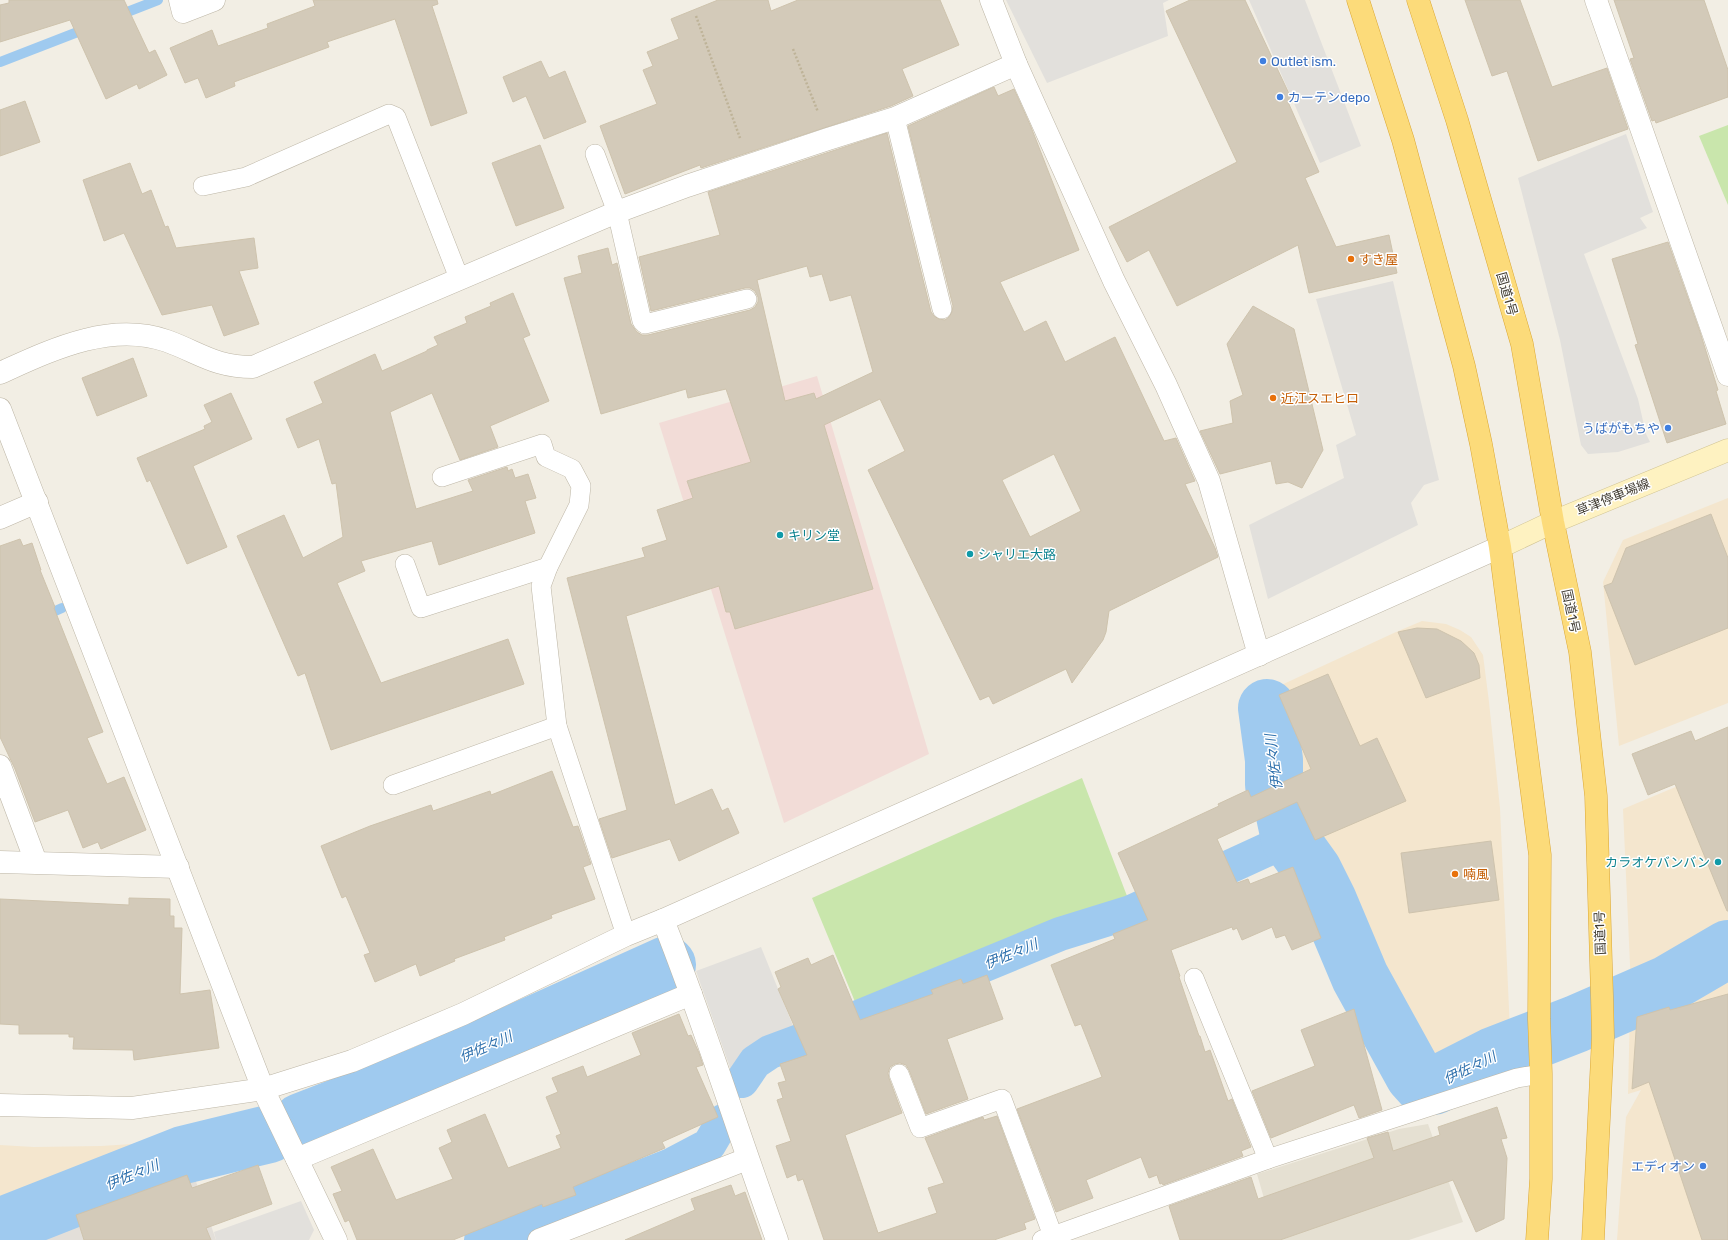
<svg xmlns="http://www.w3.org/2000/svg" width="1728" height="1240" font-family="Rubik,'Noto Sans JP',sans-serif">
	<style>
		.residential { fill: #e5e0d2 }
		.commercial { fill: #f4e6ce }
		.industrial { fill: #e3dfd9 }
		.medical { fill: #f2dcd7 }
		.green { fill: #c9e6ac }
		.parking { fill: #e2e0dc }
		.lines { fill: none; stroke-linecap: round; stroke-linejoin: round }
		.stream { stroke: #9fcaef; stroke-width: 10 }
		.canal { stroke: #9fcaef; stroke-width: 34 }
		.river { stroke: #9fcaef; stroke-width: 58 }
		.building { fill: #d3cab9; stroke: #cec3ad; fill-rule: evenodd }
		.service-casing { stroke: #bdb6a6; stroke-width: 20 }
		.minor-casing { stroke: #bdb6a6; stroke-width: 23 }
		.tertiary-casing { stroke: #bdb6a6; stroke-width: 23 }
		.secondary-casing { stroke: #d1c494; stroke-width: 23 }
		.trunk-casing { stroke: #dba734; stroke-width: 23 }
		.path { stroke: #beb398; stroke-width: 2.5; stroke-dasharray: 2 2; stroke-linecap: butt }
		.service { stroke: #fff; stroke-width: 19 }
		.minor { stroke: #fff; stroke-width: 22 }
		.tertiary { stroke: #fff; stroke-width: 22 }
		.secondary { stroke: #fef2c1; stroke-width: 22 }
		.trunk { stroke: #fcdb7a; stroke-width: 22 }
		.shop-dot { fill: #3f7fe0; stroke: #fff; stroke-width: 1.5 }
		.food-dot { fill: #e8710a; stroke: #fff; stroke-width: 1.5 }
		.culture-dot { fill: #0f9aa8; stroke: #fff; stroke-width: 1.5 }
		.labels { text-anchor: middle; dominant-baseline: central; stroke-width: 3; stroke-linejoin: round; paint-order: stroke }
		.shop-label { font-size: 13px; fill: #366cbe; stroke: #fff; text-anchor: start }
		.food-label { font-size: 13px; fill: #c56008; stroke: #fff; text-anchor: start }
		.street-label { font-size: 13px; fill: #433e34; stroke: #fff }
		.culture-label { font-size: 13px; fill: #0d838f; stroke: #fff; text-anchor: start }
		.water-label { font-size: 14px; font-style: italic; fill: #2f71ad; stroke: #fff }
	</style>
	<rect width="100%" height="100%" fill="#f2eee4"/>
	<polygon class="residential" points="1428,1124 1463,1222 1409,1240 1276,1240 1257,1174 1399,1129"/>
	<g class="commercial">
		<polygon points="1728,498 1728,703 1619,746 1603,582 1623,540"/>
		<polygon points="1422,621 1446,624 1460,630 1471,637 1483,655 1489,702 1500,808 1510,1031 1487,1039 1484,1044 1425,1074 1371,981 1357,949 1339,890 1308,839 1289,794 1286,779 1281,705 1266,692 1396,632"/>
		<polygon points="1728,765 1728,933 1660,975 1631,987 1623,809"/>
		<polygon points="1728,960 1728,1240 1617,1240 1626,1117 1641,1090 1628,1094 1630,1010 1672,994"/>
		<polygon points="148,1143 150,1152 0,1212 0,1145 34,1147 101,1146"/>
	</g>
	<polygon class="industrial" points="190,1164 216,1240 5,1240 70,1213"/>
	<polygon class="medical" points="817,376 929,754 784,823 659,423"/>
	<g class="green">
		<polygon points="1728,125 1728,205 1699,136"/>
		<polygon points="1082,778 1127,896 1125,909 1067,926 1014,946 866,1008 858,1009 812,898"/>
	</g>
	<g class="parking">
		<polygon points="1006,0 1169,0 1163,3 1168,36 1047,83"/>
		<polygon points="1249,0 1305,0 1361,146 1320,163"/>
		<polygon points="1626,134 1653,212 1640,218 1647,228 1584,254 1638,399 1646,434 1650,442 1618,452 1588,454 1581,445 1560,340 1518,178"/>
		<polygon points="1393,281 1439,480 1424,485 1411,503 1418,525 1268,599 1249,525 1344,478 1336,445 1356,435 1316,299"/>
		<polygon points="761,947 798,1038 764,1051 752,1061 744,1070 741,1078 734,1079 696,971"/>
		<polygon points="301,1201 314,1230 309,1240 216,1240 214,1232"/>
	</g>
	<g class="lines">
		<g class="stream">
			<polyline points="117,16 158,0"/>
			<polyline points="0,62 88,28"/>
			<polyline points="44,616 62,608"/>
		</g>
		<g class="canal">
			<polyline points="742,1081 755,1062 770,1052 805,1039 1060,934 1131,912 1290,839"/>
			<polyline points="481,1240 671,1165 709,1145 723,1121"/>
		</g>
		<g class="river">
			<polyline points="1267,708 1274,760 1274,785 1284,811 1290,839 1313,871 1328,901 1360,977 1414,1075 1423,1085 1434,1086 1493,1056 1576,1024 1668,984 1728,949"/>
			<polyline points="301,1122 425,1074 667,965"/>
			<polyline points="0,1227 183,1155 269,1134"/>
		</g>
	</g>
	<g class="building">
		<polygon points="9,0 124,0 149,53 155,50 167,75 139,89 137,84 106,99 70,20 0,42 0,5 9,3"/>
		<polygon points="313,0 437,0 438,4 432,6 467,113 431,126 395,19 327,42 329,47 234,82 235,86 206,98 198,78 185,83 170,48 212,30 218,46 268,28 267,24 315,6"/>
		<polygon points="718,0 768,0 771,11 798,0 940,0 959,45 902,69 913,96 891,106 701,168 700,165 625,194 600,126 657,104 643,70 653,66 647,52 679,39 671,19"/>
		<polygon points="1190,0 1245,0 1292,100 1288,102 1319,172 1305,178 1336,247 1389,235 1397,273 1309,293 1298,245 1177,306 1149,250 1127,262 1109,227 1237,162 1166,11"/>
		<polygon points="1465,0 1520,0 1552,87 1607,68 1628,129 1538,161 1507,71 1492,76"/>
		<polygon points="1614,0 1704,0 1728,70 1728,97 1656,123 1655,120 1652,121 1630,59 1634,58"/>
		<polygon points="541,61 549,78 565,71 586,122 544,139 526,96 513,102 503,77"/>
		<path d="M994 87 998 96 1014 89 1031 127 1079 250 1000 282 1024 332 1046 321 1065 362 1115 337 1164 441 1176 438 1195 481 1185 484 1215 548 1218 557 1109 611 1106 632 1103 640 1072 683 1066 669 993 704 989 696 980 700 868 470 905 451 880 399 824 425 873 589 735 629 730 612H726L719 586 626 616 675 805 712 789 722 811 728 808 739 833 679 861 670 839 612 858 599 819 627 810 567 578 645 557 642 548 667 540 657 510 693 498 687 481 751 462 726 389 688 398 686 389 601 414 564 278 582 273 578 256 608 248 612 265 617 263 631 324 637 332 642 335H648L750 310 755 307 758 302V297L755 291 750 288H745L651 311 639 257 720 235 708 192 887 133 931 312 934 316 939 319 945 320 949 317 952 312 953 306 908 126ZM807 266 810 277 822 274 830 301 851 295 873 372 816 399 814 393 785 401 757 280ZM1054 454 1081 511 1030 537 1002 480Z"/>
		<polygon points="25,101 40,142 0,156 0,110"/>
		<polygon points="540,145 564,208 516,226 492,163"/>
		<polygon points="130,163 142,194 151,190 165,227 168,226 176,248 254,238 258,268 239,271 259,324 224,336 212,305 162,315 124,233 104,241 83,180"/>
		<polygon points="1668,242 1700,332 1718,390 1716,391 1726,424 1667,443 1635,345 1638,344 1612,259"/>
		<polygon points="513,293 530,335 523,338 549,401 490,426 498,447 460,460 432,393 390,412 416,509 473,491 468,480 507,467 508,471 512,469 515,478 528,474 536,498 525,501 535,533 439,565 432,541 361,561 365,571 337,583 381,683 508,639 524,684 331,750 305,673 298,676 237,536 284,515 303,558 343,537 336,483 332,484 319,439 298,448 286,419 323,403 314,382 375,354 382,371 427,351 427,350 438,345 434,337 467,323 465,317 491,306 490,303"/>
		<polygon points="1253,306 1294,329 1323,450 1302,488 1288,482 1276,484 1271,461 1220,474 1200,431 1233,423 1230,401 1243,395 1227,344"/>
		<polygon points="133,358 147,396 97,416 82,378"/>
		<polygon points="231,393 252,439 193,466 227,547 187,564 150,480 147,482 137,458 205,429 204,426 212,422 204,405"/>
		<polygon points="1711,514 1728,558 1728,628 1635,665 1604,586 1612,583 1626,548"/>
		<polygon points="20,539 23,546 32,543 41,570 40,570 55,607 54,608 103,732 87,738 107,784 124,777 146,830 101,849 98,842 83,848 68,810 35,822 15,769 0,737 0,546"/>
		<polygon points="1417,628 1437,629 1461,641 1474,653 1479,665 1480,678 1426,698 1398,632"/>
		<polygon points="1328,674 1360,746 1377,738 1406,801 1315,840 1297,802 1217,839 1237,883 1248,879 1250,884 1293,867 1321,938 1292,950 1285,935 1276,938 1272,927 1242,940 1237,928 1233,930 1232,927 1171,950 1180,976 1179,977 1199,1036 1200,1036 1205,1052 1210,1050 1228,1101 1232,1099 1251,1147 1241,1151 1243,1156 1163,1185 1162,1183 1160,1184 1157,1175 1149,1178 1141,1157 1086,1180 1093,1198 1056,1212 1017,1109 1102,1077 1081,1024 1075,1026 1051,965 1115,939 1113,934 1148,920 1118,853 1219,806 1218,804 1248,790 1251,797 1311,769 1279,695"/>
		<polygon points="1728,727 1728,911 1727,911 1675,784 1648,795 1632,754 1691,731 1695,741"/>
		<polygon points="552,771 573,827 578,826 591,864 583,867 595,899 551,915 552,918 504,937 505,940 454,959 455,961 420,976 416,964 375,982 364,955 370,953 346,896 342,898 321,846 370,826 431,805 433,811 490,791 491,795"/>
		<polygon points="1491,841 1499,900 1409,913 1401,853"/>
		<polygon points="129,898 170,899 170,916 174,916 174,928 182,928 180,994 210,990 219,1048 134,1060 133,1050 73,1049 74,1037 69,1037 69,1034 19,1034 19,1025 0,1024 0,899 129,905"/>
		<polygon points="833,955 860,1020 933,994 931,990 961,979 963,984 987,975 1003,1019 947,1039 968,1099 926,1114 909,1070 906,1065 900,1063 895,1064 890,1067 888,1073 889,1078 902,1113 845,1135 878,1233 937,1213 928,1188 944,1183 925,1138 983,1117 984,1120 997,1116 1035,1219 1024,1223 1026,1229 994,1240 824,1240 803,1179 798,1181 796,1174 787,1178 776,1146 791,1141 777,1100 783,1098 778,1083 786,1081 780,1064 807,1055 778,989 781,987 775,972 808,958 811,965"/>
		<polygon points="1728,994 1728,1240 1702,1240 1649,1082 1632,1089 1637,1017 1669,1007 1670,1010"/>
		<polygon points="1354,1009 1382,1110 1359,1118 1354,1105 1271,1138 1252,1091 1315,1066 1301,1030"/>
		<polygon points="679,1014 688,1036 691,1035 699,1053 703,1065 696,1067 718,1117 662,1142 665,1148 573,1187 576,1195 543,1207 542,1204 453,1240 357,1240 349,1220 345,1222 333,1194 342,1191 331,1167 373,1149 396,1200 453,1179 439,1148 452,1142 447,1130 485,1114 508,1168 561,1148 556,1136 561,1134 546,1097 558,1092 552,1078 583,1066 587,1077 641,1055 632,1033"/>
		<polygon points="1497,1107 1507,1138 1501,1139 1507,1158 1504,1219 1476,1232 1453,1180 1280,1240 1180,1240 1169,1206 1251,1177 1258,1199 1374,1158 1367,1138 1388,1132 1393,1151 1440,1135 1438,1127"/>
		<polygon points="258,1165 272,1204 206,1228 211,1240 84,1240 76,1215 187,1175 192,1188"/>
		<polygon points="731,1185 735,1196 745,1192 762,1240 625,1240 695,1210 691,1199"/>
	</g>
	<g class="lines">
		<defs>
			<g id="service">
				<polyline points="895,118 942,309"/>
				<polyline points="595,154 617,212 642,321 645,324 747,299"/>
				<polyline points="203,186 246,177 389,114 396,117 459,278"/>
				<polyline points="442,477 542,444 546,457 572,469 581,486 579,505 548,567 541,586 557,726 626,935"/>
				<polyline points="405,564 421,608 548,567"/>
				<polyline points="393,785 557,726"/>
				<polyline points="1194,978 1268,1159"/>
				<polyline points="899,1074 920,1128 1002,1099 1053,1236"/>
				<polyline points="1042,1240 1268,1159 1517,1078 1541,1074"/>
			</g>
			<g id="minor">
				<polyline points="180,0 183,12 214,0"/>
				<polyline points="991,0 1016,64 1114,281 1166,385 1209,481 1259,655"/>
				<polyline points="1596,0 1728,375"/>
				<path d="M0 373C51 350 110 321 167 341 200 353 215 367 253 367L617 212 687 186 828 139 895 118 1016 64"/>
				<polyline points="0,409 263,1089 336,1240"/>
				<polyline points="0,518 37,502"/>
				<polyline points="0,766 36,862"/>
				<polyline points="0,862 178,867"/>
				<path d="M663 920C705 1025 738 1134 777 1240"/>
				<polyline points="297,1159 691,994"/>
				<polyline points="539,1240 747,1159"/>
			</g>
			<polyline id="tertiary" points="0,1105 132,1108 263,1089 352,1061 463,1014 626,935 663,920 1500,547"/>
			<polyline id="secondary" points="1500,547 1553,522 1728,450"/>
			<g id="trunk">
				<polyline points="1358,0 1403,140 1464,366 1481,444 1500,547 1540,855 1539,1019 1541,1074 1541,1179 1537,1240"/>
				<polyline points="1418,0 1457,120 1522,344 1553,522 1580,652 1596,796 1602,996 1603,1037 1593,1240"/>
			</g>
		</defs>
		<use href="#service" class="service-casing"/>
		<use href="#minor" class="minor-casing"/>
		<use href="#tertiary" class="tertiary-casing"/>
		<use href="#secondary" class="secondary-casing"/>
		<use href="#trunk" class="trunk-casing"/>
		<g class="path">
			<polyline points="696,16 740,138"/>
			<polyline points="793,49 818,112"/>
		</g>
		<use href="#service" class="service"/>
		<use href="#minor" class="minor"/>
		<use href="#tertiary" class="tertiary"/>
		<use href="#secondary" class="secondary"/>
		<use href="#trunk" class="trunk"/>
	</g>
	<g class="shop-dot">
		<circle cx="1263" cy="61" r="4"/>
		<circle cx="1280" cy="97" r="4"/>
		<circle cx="1668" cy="428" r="4"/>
		<circle cx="1703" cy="1166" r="4"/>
	</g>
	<g class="food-dot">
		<circle cx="1351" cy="259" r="4"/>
		<circle cx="1273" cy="398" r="4"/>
		<circle cx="1455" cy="874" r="4"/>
	</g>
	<g class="culture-dot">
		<circle cx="780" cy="535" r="4"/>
		<circle cx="970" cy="554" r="4"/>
		<circle cx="1718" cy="862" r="4"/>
	</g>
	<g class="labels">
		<g class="shop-label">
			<text x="1271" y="61">Outlet ism.</text>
			<text x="1288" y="97">カーテンdepo</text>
			<text x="1660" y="428" text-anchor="end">うばがもちや</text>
			<text x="1695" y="1166" text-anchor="end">エディオン</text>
		</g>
		<g class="food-label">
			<text x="1359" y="259">すき屋</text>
			<text x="1281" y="398">近江スエヒロ</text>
			<text x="1463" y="874">喃風</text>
		</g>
		<g class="street-label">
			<text transform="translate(1507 294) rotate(74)">国道1号</text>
			<text transform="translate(1613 497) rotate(-22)">草津停車場線</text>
			<text transform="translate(1571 611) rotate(78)">国道1号</text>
			<text transform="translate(1600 933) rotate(-92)">国道1号</text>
		</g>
		<g class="culture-label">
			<text x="788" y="535">キリン堂</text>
			<text x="978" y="554">シャリエ大路</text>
			<text x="1710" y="862" text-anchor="end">カラオケバンバン</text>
		</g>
		<g class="water-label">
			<text transform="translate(1274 762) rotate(-97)">伊佐々川</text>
			<text transform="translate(1011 954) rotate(-22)">伊佐々川</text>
			<text transform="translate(486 1047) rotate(-24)">伊佐々川</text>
			<text transform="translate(1470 1068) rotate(-26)">伊佐々川</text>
			<text transform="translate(132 1175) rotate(-22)">伊佐々川</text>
		</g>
	</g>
</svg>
